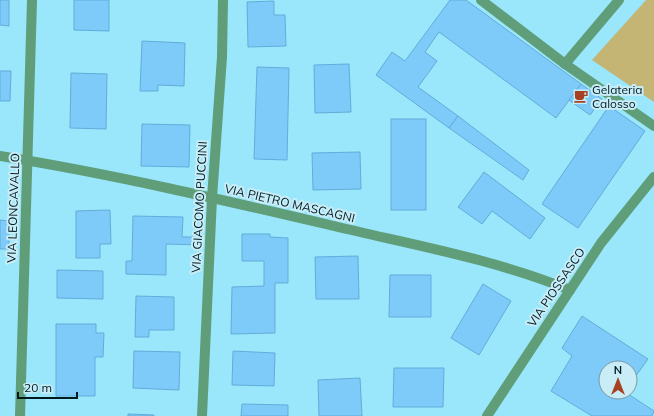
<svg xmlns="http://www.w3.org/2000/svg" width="654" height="416" font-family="Mulish,sans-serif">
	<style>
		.green { fill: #c4b575 }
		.building { fill: #7ecaf8; stroke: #61adda }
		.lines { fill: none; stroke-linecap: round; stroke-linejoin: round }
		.minor { stroke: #5f9e79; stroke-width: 10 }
		.labels { text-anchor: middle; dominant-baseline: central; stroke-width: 4; stroke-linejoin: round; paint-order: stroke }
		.poi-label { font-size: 12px; fill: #001a22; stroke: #c9edf7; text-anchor: start }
		.street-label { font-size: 12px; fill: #001a22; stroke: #c9edf7 }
	</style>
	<rect width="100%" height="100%" fill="#9ae6fb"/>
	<polygon class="green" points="646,0 654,0 654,102 592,60"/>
	<g class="building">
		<polygon points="0,0 9,0 9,26 0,25"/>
		<polygon points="74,0 109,0 109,31 74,30"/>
		<polygon points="450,0 466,0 581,84 556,118 439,32 425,52 437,61 418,87 458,116 449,128 376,75 392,52 405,61"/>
		<polygon points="274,1 274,15 285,15 286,46 248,47 247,2"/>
		<polygon points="142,41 185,43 184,86 158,85 158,91 140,91"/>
		<polygon points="349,64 351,112 315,113 314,65"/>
		<polygon points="257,67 289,68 287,160 254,159"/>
		<polygon points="0,71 11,71 10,101 0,101"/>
		<polygon points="71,73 107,74 106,129 70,128"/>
		<polygon points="581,84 602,99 590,115 569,100"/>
		<polygon points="609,106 645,131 578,228 542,204"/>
		<polygon points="458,116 529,170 523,180 449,128"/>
		<rect x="391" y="119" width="35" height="91"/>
		<polygon points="142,124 190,125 189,167 141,166"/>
		<polygon points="360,152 361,189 313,190 312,153"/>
		<polygon points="484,172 545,218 530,239 492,211 482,224 458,207"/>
		<polygon points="110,210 111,244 100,244 100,258 76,258 76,211"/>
		<polygon points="133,216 183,217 182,237 200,237 200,245 166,244 166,275 126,274 126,261 132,261"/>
		<polygon points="0,220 9,221 9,249 0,249"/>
		<polygon points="242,234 270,234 270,237 288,238 288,283 275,283 275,333 231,334 232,287 264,286 264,261 242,261"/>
		<polygon points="358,256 359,299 316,299 315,257"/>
		<polygon points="57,270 103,271 103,299 57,298"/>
		<polygon points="390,275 431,275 431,317 389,317"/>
		<polygon points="483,284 511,301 479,355 451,338"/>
		<polygon points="136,296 174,297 174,330 149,330 149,337 135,337"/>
		<polygon points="582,316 648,359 630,384 630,368 606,368 606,392 625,392 654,411 652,416 592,416 551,391 572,356 562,348"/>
		<polygon points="56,324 96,324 96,333 104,333 103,357 95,357 95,396 56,396"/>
		<polygon points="134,351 180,352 179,390 133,388"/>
		<polygon points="233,351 275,353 274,386 232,385"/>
		<polygon points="394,368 444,368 443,407 393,407"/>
		<polygon points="360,378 362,416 319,416 318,380"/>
		<polygon points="242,404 288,405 288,416 241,416"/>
		<polygon points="128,414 154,415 154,416 128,416"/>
	</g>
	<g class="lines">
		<g class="minor">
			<polyline points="481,0 565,64 654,126"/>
			<polyline points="565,64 619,0"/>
			<path d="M0 156C112 174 223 200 334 226 413 245 494 259 570 290"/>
			<polyline points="20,416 32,0"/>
			<polyline points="202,416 212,198 222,57 223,0"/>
			<polyline points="487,416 601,243 654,177"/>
		</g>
	</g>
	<defs>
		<symbol id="cafe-bare" viewBox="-9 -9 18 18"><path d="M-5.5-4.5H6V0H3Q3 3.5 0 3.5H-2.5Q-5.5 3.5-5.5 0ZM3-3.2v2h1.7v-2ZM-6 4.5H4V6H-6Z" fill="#a84022" stroke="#c9edf7" stroke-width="2.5" paint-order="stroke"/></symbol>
	</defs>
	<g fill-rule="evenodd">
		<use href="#cafe-bare" x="571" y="86" width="20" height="20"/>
	</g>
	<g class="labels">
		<g class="poi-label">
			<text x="592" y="89">Gelateria<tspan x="592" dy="14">Calosso</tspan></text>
		</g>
		<g class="street-label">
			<text transform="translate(290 203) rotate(13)">VIA PIETRO MASCAGNI</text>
			<text transform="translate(199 207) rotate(-87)">VIA GIACOMO PUCCINI</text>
			<text transform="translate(13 208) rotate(-88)">VIA LEONCAVALLO</text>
			<text transform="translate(556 287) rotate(-56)">VIA PIOSSASCO</text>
		</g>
	</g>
	<g transform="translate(618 380)"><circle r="19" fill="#c9edf7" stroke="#7999a2"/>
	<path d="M0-3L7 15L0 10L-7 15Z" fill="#a84022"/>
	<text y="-6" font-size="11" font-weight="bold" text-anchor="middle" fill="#001a22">N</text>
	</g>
	<path d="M18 392v6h59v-6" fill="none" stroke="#001a22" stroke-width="2"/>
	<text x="24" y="392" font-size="12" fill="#001a22" stroke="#c9edf7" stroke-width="3" paint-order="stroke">20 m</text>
</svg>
